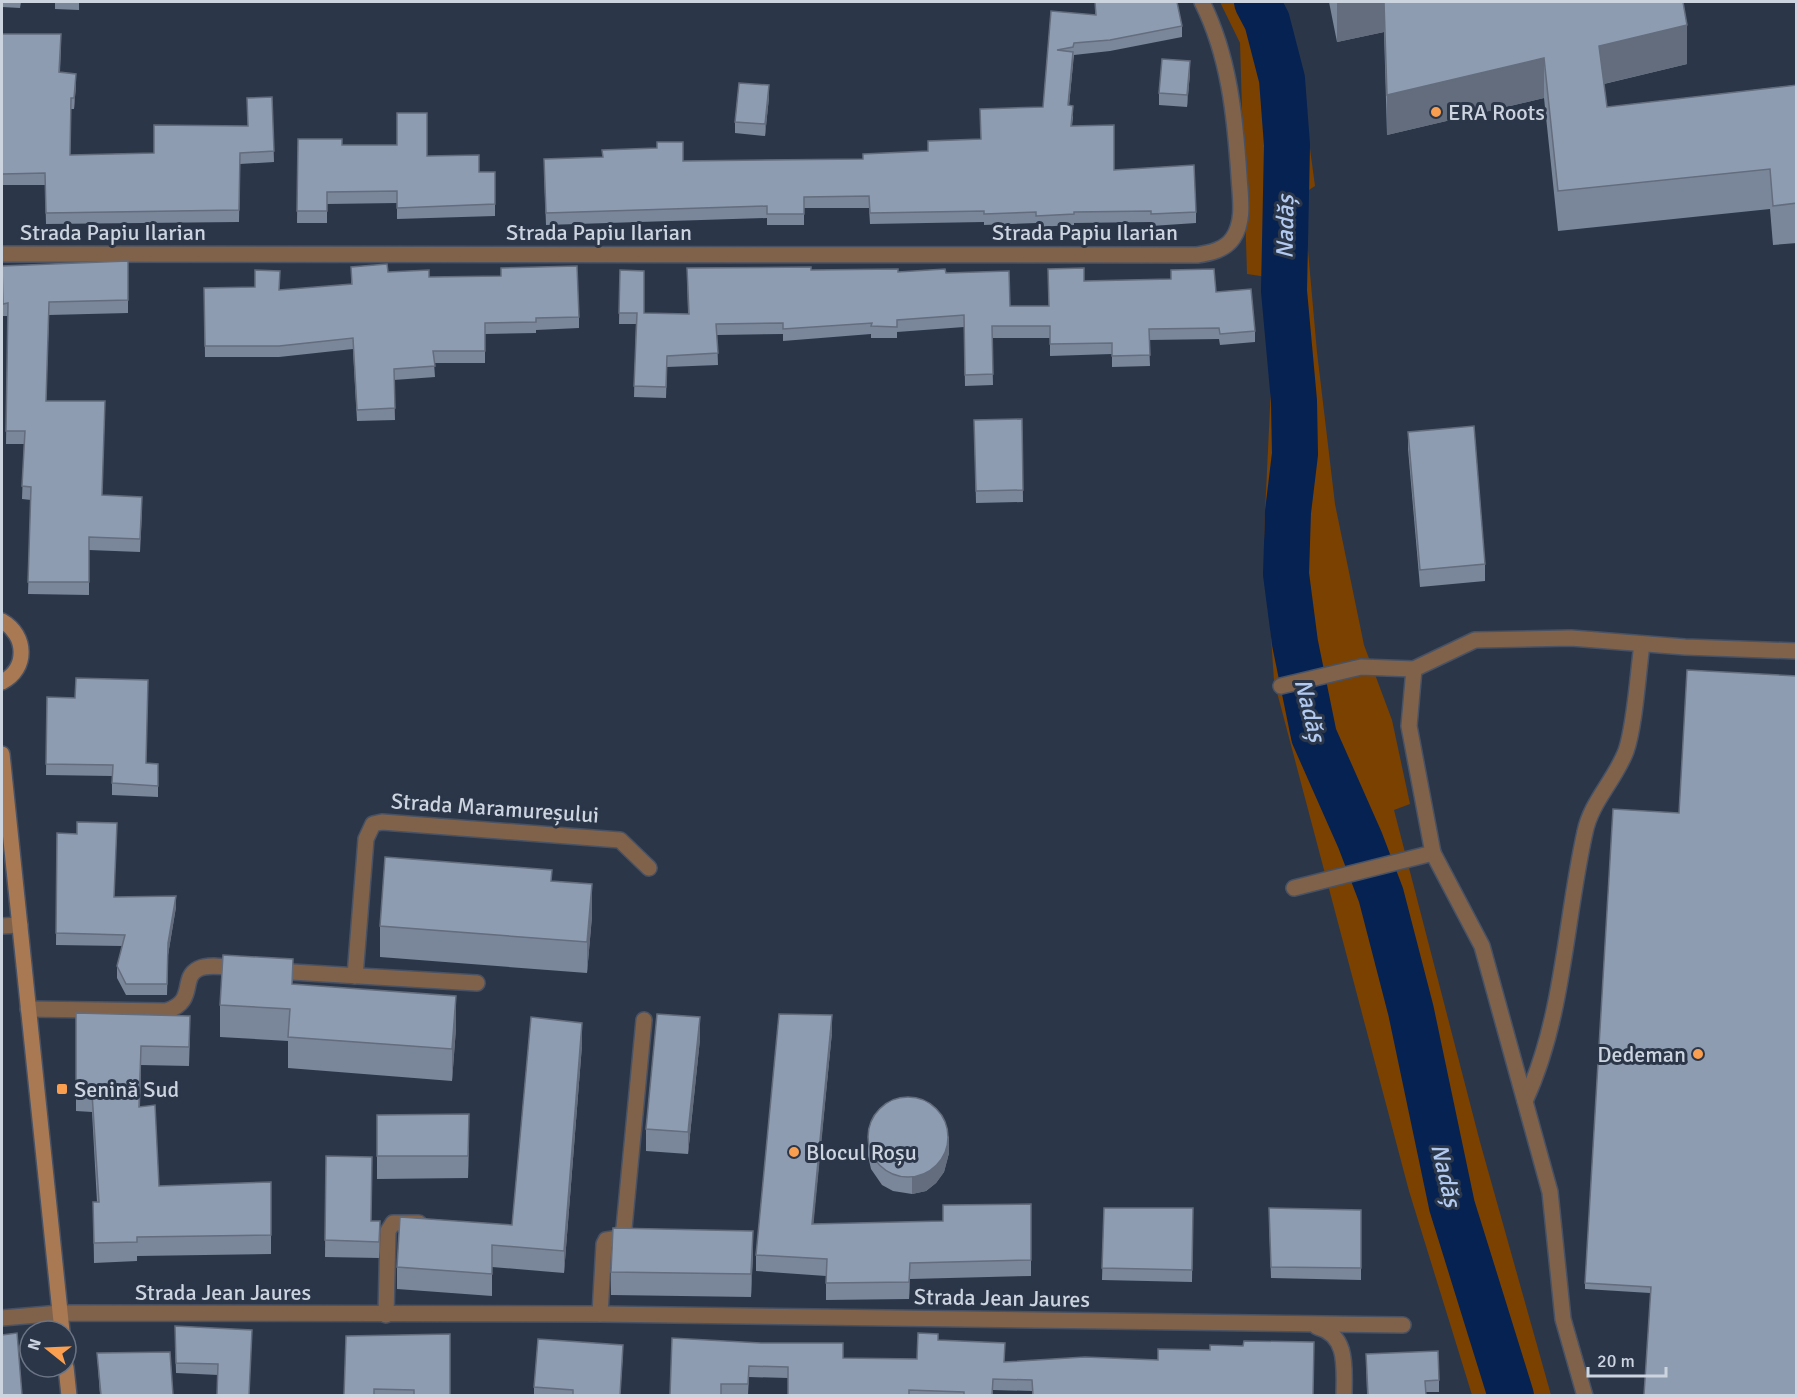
<svg xmlns="http://www.w3.org/2000/svg" width="1798" height="1397" font-family="Signika,sans-serif">
	<style>
		.green { fill: #7a4101 }
		.lines { fill: none; stroke-linecap: round; stroke-linejoin: round }
		.river { stroke: #052252; stroke-width: 46 }
		.service-casing { stroke: #485264; stroke-width: 18 }
		.minor-casing { stroke: #485264; stroke-width: 18 }
		.secondary-casing { stroke: #485264; stroke-width: 18 }
		.service { stroke: #80624a; stroke-width: 15 }
		.minor { stroke: #80624a; stroke-width: 15 }
		.secondary { stroke: #a87953; stroke-width: 15 }
		.wall { fill: #7a8699 }
		.shaded-wall { fill: #636d7d }
		.building { fill: #8e9cb2; stroke: #636d7d; stroke-width: 1.5 }
		.poi-dot { fill: #fa9f4f; stroke: #2b3649; stroke-width: 2 }
		.labels { text-anchor: middle; dominant-baseline: central; stroke-width: 6; stroke-linejoin: round; paint-order: stroke }
		.poi-label { font-size: 22px; fill: #ccd4e0; stroke: #2b3649; text-anchor: start }
		.street-label { font-size: 22px; fill: #ccd4e0; stroke: #2b3649 }
		.water-label { font-size: 24px; font-style: italic; fill: #b3caf0; stroke: #2b3649 }
	</style>
	<rect width="100%" height="100%" fill="#2b3649"/>
	<polygon class="green" points="1220,2 1273,2 1298,59 1315,186 1303,194 1317,352 1335,504 1364,645 1392,720 1410,804 1394,810 1480,1142 1551,1395 1472,1395 1409,1191 1274,681 1264,534 1272,365 1267,277 1247,274 1240,43"/>
	<g class="lines">
		<polyline class="river" points="1257,2 1267,21 1282,79 1287,145 1284,291 1294,401 1295,454 1288,512 1286,574 1295,643 1314,736 1360,840 1381,895 1411,1011 1452,1206 1511,1396"/>
		<defs>
			<g id="service">
				<polyline points="1281,686 1361,667 1414,669"/>
				<polyline points="1433,853 1482,946 1550,1192 1563,1319 1585,1396"/>
				<polyline points="1294,888 1433,853 1409,726 1414,669 1475,640 1571,638 1685,647 1796,651"/>
				<path d="M1525 1101C1564 1017 1565 921 1585 832 1591 802 1615 780 1626 751 1635 725 1638 673 1642 644"/>
			</g>
			<g id="minor">
				<path d="M2 254 1197 255C1210 253 1225 250 1233 238 1245 220 1240 196 1239 176 1235 116 1229 56 1202 2"/>
				<polyline points="2,926 20,925"/>
				<polyline points="275,971 477,983"/>
				<polyline points="355,976 366,839 373,824 382,822 620,840 649,868"/>
				<path d="M28 1009 166 1011C197 1002 180 978 198 969 210 963 229 968 242 969"/>
				<polyline points="600,1314 604,1244 606,1240 620,1238 624,1228 644,1020"/>
				<polyline points="386,1315 388,1231 393,1223 419,1223"/>
				<polyline points="2,1318 60,1313 600,1314 1403,1325"/>
				<path d="M1317 1327C1349 1335 1344 1369 1344 1396"/>
			</g>
			<g id="secondary">
				<path d="M2 621C27 635 28 669 2 682"/>
				<polyline points="2,754 62,1331"/>
				<polyline points="66,1367 69,1396"/>
			</g>
		</defs>
		<use href="#service" class="service-casing"/>
		<use href="#minor" class="minor-casing"/>
		<use href="#secondary" class="secondary-casing"/>
		<use href="#service" class="service"/>
		<use href="#minor" class="minor"/>
		<use href="#secondary" class="secondary"/>
	</g>
	<g class="wall">
		<polygon points="2,2 21,2 20,8 2,7"/>
		<polygon points="55,2 79,2 79,10 55,9"/>
		<polygon points="1095,2 1182,26 1182,37 1110,51 1074,55 1069,105 1073,117 1072,126 1114,170 1196,212 1196,223 1151,226 1151,222 1074,223 1074,225 1036,227 1036,223 984,225 984,222 870,224 869,208 804,208 804,225 767,225 767,218 546,225 544,171 683,161 863,159 928,151 981,139 980,109 1043,107 1051,11 1095,15"/>
		<polygon points="1329,2 1683,2 1687,64 1604,84 1607,107 1796,85 1796,36 1797,36 1797,243 1773,245 1770,209 1558,231 1544,98 1387,135 1384,32 1337,42"/>
		<polygon points="2,34 61,45 60,72 76,85 74,109 71,109 70,155 154,153 247,126 272,97 274,162 240,164 239,222 46,224 45,185 2,185"/>
		<polygon points="1190,73 1187,107 1159,105 1159,93"/>
		<polygon points="769,97 765,136 735,133 735,122"/>
		<polygon points="298,139 342,145 397,145 427,156 479,172 495,172 495,216 397,219 397,203 327,204 327,223 297,223"/>
		<polygon points="128,261 128,313 49,315 46,401 102,495 142,510 140,552 89,550 89,595 28,594 31,500 22,499 24,444 6,444 8,316 3,316 2,295 2,266"/>
		<polygon points="351,267 429,277 579,317 579,328 536,330 536,333 485,334 485,363 434,363 435,377 394,380 395,420 357,421 353,349 279,357 205,357 204,288 280,290 351,284"/>
		<polygon points="687,268 946,273 1010,306 1049,306 1084,281 1216,292 1255,331 1255,342 1220,345 1219,339 1149,340 1150,366 1112,367 1112,354 1050,356 1050,338 992,338 993,385 965,386 964,327 897,332 897,338 871,338 871,334 783,341 783,334 717,335 718,365 667,367 666,398 634,397 636,324 619,324 620,270 644,313 688,314"/>
		<polygon points="1022,419 1023,502 976,503 974,420"/>
		<polygon points="1408,432 1485,564 1485,581 1420,587 1408,449"/>
		<polygon points="47,697 75,698 146,763 158,764 158,797 112,795 112,776 46,775"/>
		<polygon points="1679,813 1650,1293 1585,1289 1585,1283"/>
		<polygon points="57,833 115,897 176,907 168,955 167,995 126,995 117,978 117,966 122,946 56,945"/>
		<polygon points="552,881 592,916 587,973 380,957 380,926"/>
		<polygon points="293,984 456,1028 452,1081 288,1068 288,1041 220,1037 220,1005"/>
		<polygon points="76,1013 190,1035 189,1066 141,1065 140,1107 159,1186 271,1182 271,1254 137,1256 137,1261 94,1263 93,1202 97,1202 92,1112 76,1111"/>
		<polygon points="832,1032 813,1224 943,1221 1031,1204 1031,1276 910,1279 909,1299 826,1300 826,1276 756,1271 756,1255"/>
		<polygon points="700,1039 688,1154 646,1151 646,1129"/>
		<polygon points="582,1045 564,1273 492,1267 492,1296 397,1289 397,1267 512,1225"/>
		<polygon points="377,1115 469,1136 468,1178 377,1179"/>
		<polygon points="868,1139 949,1153 944,1172 936,1183 926,1191 912,1194 893,1191 882,1185 871,1169 868,1156"/>
		<polygon points="326,1156 371,1221 380,1238 379,1258 325,1257"/>
		<polygon points="1104,1208 1193,1208 1192,1282 1102,1280"/>
		<polygon points="1361,1210 1361,1280 1271,1278 1269,1220"/>
		<polygon points="753,1253 751,1297 611,1295 611,1272"/>
		<polygon points="346,1336 450,1395 344,1395"/>
		<polygon points="175,1337 252,1340 218,1375 176,1373"/>
		<polygon points="672,1338 843,1358 917,1359 938,1340 1005,1362 1313,1395 1032,1395 1032,1391 993,1390 993,1395 788,1395 788,1378 749,1377 748,1395 721,1395"/>
		<polygon points="97,1353 173,1395 100,1395"/>
		<polygon points="623,1354 620,1395 534,1395 534,1387"/>
		<polygon points="1366,1354 1439,1380 1439,1392 1426,1392 1426,1395 1367,1395"/>
	</g>
	<g class="shaded-wall">
		<polygon points="1337,2 1384,2 1384,32 1337,42"/>
		<polygon points="1687,25 1687,64 1599,85 1599,46"/>
		<polygon points="1073,52 1073,63 1068,117 1068,105"/>
		<polygon points="1544,58 1544,98 1387,135 1387,95"/>
		<polygon points="1190,61 1190,73 1187,107 1187,95"/>
		<polygon points="76,74 76,85 74,109 74,98"/>
		<polygon points="769,85 769,97 765,136 765,124"/>
		<polygon points="592,884 592,916 587,973 587,942"/>
		<polygon points="176,896 176,907 168,955 167,995 168,943"/>
		<polygon points="456,996 456,1028 452,1081 452,1049"/>
		<polygon points="832,1015 832,1032 812,1240 812,1224"/>
		<polygon points="700,1017 700,1039 688,1154 688,1132"/>
		<polygon points="582,1023 582,1045 564,1273 564,1251"/>
		<polygon points="141,1046 141,1065 139,1126 139,1107"/>
		<polygon points="469,1114 469,1136 468,1178 468,1156"/>
		<polygon points="949,1136 949,1153 944,1172 936,1183 926,1191 912,1194 912,1177"/>
		<polygon points="380,1221 380,1238 379,1258 379,1242"/>
		<polygon points="753,1231 753,1253 751,1297 751,1274"/>
		<polygon points="910,1263 910,1279 909,1299 909,1282"/>
	</g>
	<g class="building">
		<polygon points="1095,2 1177,2 1182,26 1110,40 1074,43 1073,47 1057,50 1073,52 1068,105 1073,106 1071,126 1114,125 1114,170 1194,165 1196,212 1151,214 1151,211 1074,212 1074,214 1036,216 1036,212 984,214 984,211 870,213 869,196 804,197 804,214 767,214 767,206 546,213 544,159 603,157 602,150 657,148 657,142 683,142 683,161 863,159 863,154 928,151 928,141 981,139 980,109 1043,107 1051,11 1096,15"/>
		<polygon points="1384,2 1683,2 1687,25 1599,46 1607,107 1797,85 1797,203 1773,206 1770,169 1558,191 1544,58 1387,95"/>
		<polygon points="2,34 61,34 59,72 76,74 74,98 71,98 70,155 154,153 154,125 248,126 247,98 272,97 274,151 240,153 239,210 46,213 45,173 2,174"/>
		<polygon points="1162,59 1190,61 1187,95 1159,93"/>
		<polygon points="739,83 769,85 765,124 735,122"/>
		<polygon points="397,113 427,113 427,156 479,155 479,172 495,172 495,204 397,208 397,191 327,192 327,211 297,211 298,139 342,139 342,145 397,145"/>
		<polygon points="128,261 128,300 49,302 46,401 105,401 102,495 142,497 140,539 89,537 89,582 28,582 31,487 22,486 25,431 6,431 8,303 3,304 2,266"/>
		<polygon points="387,264 388,272 429,270 429,277 501,276 501,268 577,266 579,317 536,318 536,322 485,323 485,351 433,351 435,366 394,369 395,408 357,410 353,338 279,346 205,346 204,288 255,287 255,270 280,271 279,290 352,284 351,267"/>
		<polygon points="811,267 811,270 898,269 898,272 945,269 946,273 1009,271 1010,306 1049,306 1048,269 1084,268 1084,281 1171,279 1171,270 1214,269 1216,292 1251,289 1255,331 1220,334 1219,328 1149,329 1150,355 1112,356 1112,343 1050,344 1050,326 992,326 993,374 965,375 964,315 897,320 897,327 871,326 872,323 783,329 783,323 716,324 718,353 667,356 666,387 634,386 637,313 619,313 620,270 644,271 644,313 689,314 687,268"/>
		<polygon points="1022,419 1023,490 976,491 974,420"/>
		<polygon points="1474,426 1485,564 1420,570 1408,432"/>
		<polygon points="1687,670 1797,676 1797,1395 1644,1395 1651,1287 1585,1283 1613,809 1679,813"/>
		<polygon points="76,678 148,680 146,763 158,764 158,786 112,783 113,765 46,764 47,697 75,698"/>
		<polygon points="77,822 117,823 114,897 176,896 168,943 167,984 126,984 117,966 125,935 56,933 57,833 77,834"/>
		<polygon points="385,857 552,870 551,881 592,884 587,942 380,926"/>
		<polygon points="223,955 293,959 292,984 456,996 452,1049 288,1037 290,1009 220,1005"/>
		<polygon points="76,1013 190,1016 189,1047 141,1046 139,1107 155,1105 159,1186 271,1182 271,1235 137,1237 137,1242 94,1243 93,1202 99,1202 92,1093 76,1092"/>
		<polygon points="657,1014 700,1017 688,1132 646,1129"/>
		<polygon points="779,1014 832,1015 812,1224 943,1221 943,1205 1031,1204 1031,1260 910,1263 909,1282 826,1283 827,1259 756,1255"/>
		<polygon points="531,1017 582,1023 564,1251 492,1245 492,1274 397,1267 400,1217 512,1225"/>
		<circle cx="908" cy="1137" r="40"/>
		<polygon points="469,1114 468,1156 377,1156 377,1115"/>
		<polygon points="326,1156 372,1157 371,1221 380,1221 379,1242 325,1240"/>
		<polygon points="1104,1208 1193,1208 1192,1270 1102,1268"/>
		<polygon points="1269,1208 1361,1210 1361,1268 1271,1267"/>
		<polygon points="613,1228 753,1231 751,1274 611,1272"/>
		<polygon points="175,1326 252,1330 249,1395 217,1395 218,1364 176,1363"/>
		<polygon points="17,1333 22,1395 2,1395 2,1335"/>
		<polygon points="918,1333 938,1334 938,1340 1005,1343 1004,1362 1085,1357 1158,1360 1158,1349 1210,1350 1210,1345 1243,1346 1244,1341 1314,1342 1313,1395 1033,1395 1032,1380 993,1379 992,1395 964,1395 964,1392 909,1390 909,1395 788,1395 788,1367 749,1366 748,1384 721,1384 721,1395 670,1395 672,1338 761,1343 843,1343 843,1358 917,1359"/>
		<polygon points="450,1334 450,1395 414,1395 414,1390 374,1389 374,1395 344,1395 346,1336"/>
		<polygon points="538,1339 623,1345 620,1395 573,1395 573,1390 534,1387"/>
		<polygon points="1438,1351 1439,1380 1425,1381 1426,1395 1368,1395 1366,1354"/>
		<polygon points="170,1352 173,1395 101,1395 97,1353"/>
	</g>
	<g class="poi-dot">
		<circle cx="1436" cy="112" r="6"/>
		<circle cx="1698" cy="1054" r="6"/>
		<rect x="56" y="1083" width="12" height="12" rx="3"/>
		<circle cx="794" cy="1152" r="6"/>
	</g>
	<g class="labels">
		<g class="poi-label">
			<text x="1448" y="112">ERA Roots</text>
			<text x="1686" y="1054" text-anchor="end">Dedeman</text>
			<text x="74" y="1089">Senină Sud</text>
			<text x="806" y="1152">Blocul Roșu</text>
		</g>
		<g class="street-label">
			<text x="113" y="232">Strada Papiu Ilarian</text>
			<text x="599" y="232">Strada Papiu Ilarian</text>
			<text x="1085" y="232">Strada Papiu Ilarian</text>
			<text transform="translate(495 808) rotate(4)">Strada Maramureșului</text>
			<text x="223" y="1292">Strada Jean Jaures</text>
			<text transform="translate(1002 1298) rotate(1)">Strada Jean Jaures</text>
		</g>
		<g class="water-label">
			<text transform="translate(1285 227) rotate(-89)">Nadăș</text>
			<text transform="translate(1310 710) rotate(76)">Nadăș</text>
			<text transform="translate(1446 1175) rotate(77)">Nadăș</text>
		</g>
	</g>
	<rect width="1798" height="1397" fill="none" stroke="#ccd4e0" stroke-width="6"/>
	<g transform="translate(48 1349) rotate(288)"><circle r="28" fill="#2b3649" stroke="#6b7585" stroke-width="1.5"/>
	<path d="M0-4.5L10 22L0 15L-10 22Z" fill="#fa9f4f"/>
	<text y="-9" font-size="16" font-weight="bold" text-anchor="middle" fill="#ccd4e0">N</text>
	</g>
	<path d="M1588 1367v9h78v-9" fill="none" stroke="#ccd4e0" stroke-width="3"/>
	<text x="1597" y="1367" font-size="18" fill="#ccd4e0" stroke="#2b3649" stroke-width="4.5" paint-order="stroke">20 m</text>
</svg>
